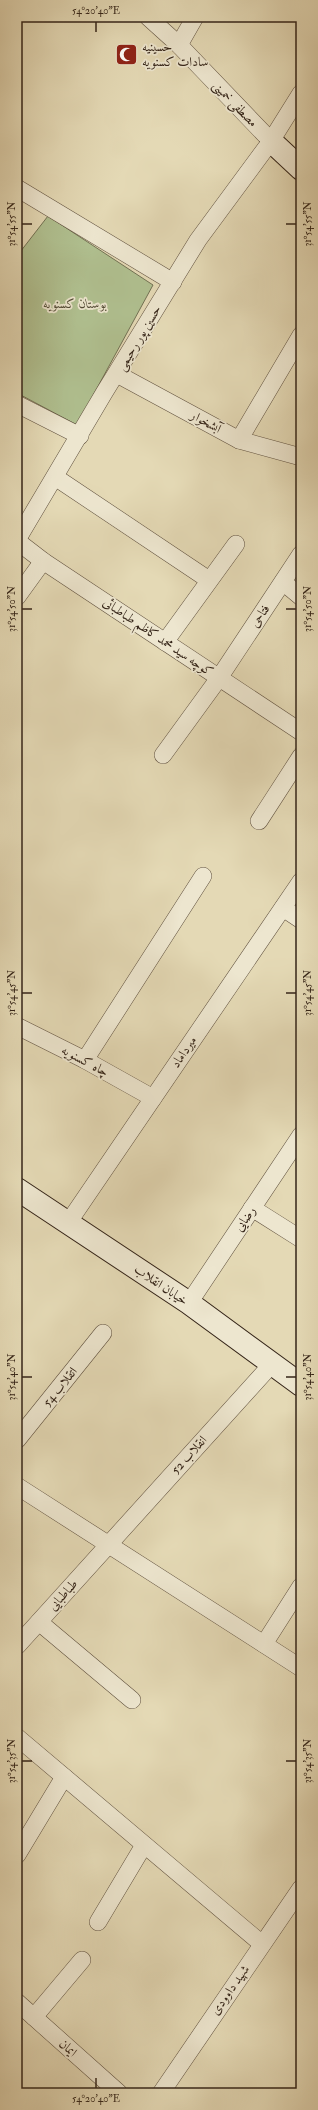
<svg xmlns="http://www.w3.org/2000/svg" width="318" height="2110" font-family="'IM FELL Double Pica',Amiri,serif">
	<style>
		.green { fill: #b0c090; stroke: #727254 }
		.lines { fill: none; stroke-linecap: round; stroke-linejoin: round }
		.street-casing { stroke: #60513f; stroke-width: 18 }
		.secondary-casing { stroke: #342418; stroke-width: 24 }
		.street { stroke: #ede6cf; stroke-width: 17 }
		.secondary { stroke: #ede6cf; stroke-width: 22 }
		.ticks { fill: none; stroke: #342418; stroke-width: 1.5 }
		.labels { text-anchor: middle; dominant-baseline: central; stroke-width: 3.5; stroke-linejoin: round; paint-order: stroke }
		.poi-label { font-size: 13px; fill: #342418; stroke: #ede6cf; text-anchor: start }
		.street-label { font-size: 13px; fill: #342418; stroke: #ede6cf }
		.park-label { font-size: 13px; font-style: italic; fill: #534b36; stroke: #ede6cf }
		.neatline { fill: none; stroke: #342418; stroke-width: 1.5 }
		.ticks-label { font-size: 10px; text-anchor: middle; fill: #342418 }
	</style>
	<rect width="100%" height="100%" fill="#e4d9b5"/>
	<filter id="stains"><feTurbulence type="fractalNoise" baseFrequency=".005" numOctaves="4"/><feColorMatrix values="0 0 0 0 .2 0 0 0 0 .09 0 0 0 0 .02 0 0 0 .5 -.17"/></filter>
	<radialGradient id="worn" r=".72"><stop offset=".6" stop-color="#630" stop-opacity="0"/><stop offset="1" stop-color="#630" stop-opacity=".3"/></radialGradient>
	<polygon class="green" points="48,216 153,285 77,425 17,393 17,256"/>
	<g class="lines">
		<defs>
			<g id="street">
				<polyline points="148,17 179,45 271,141"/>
				<polyline points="179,45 195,17"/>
				<polyline points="17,188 173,282"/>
				<polyline points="117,374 239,440 301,457"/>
				<polyline points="17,404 80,436"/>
				<polyline points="239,440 301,335"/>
				<polyline points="55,477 209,580"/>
				<polyline points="17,540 104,393 198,240 271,141 301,93"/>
				<polyline points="17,541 43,561 301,732"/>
				<polyline points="283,582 301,597"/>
				<polyline points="17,597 43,561"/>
				<polyline points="165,642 236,544"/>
				<polyline points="163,755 219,678 301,554"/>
				<polyline points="259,821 301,756"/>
				<polyline points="283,908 301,920"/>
				<polyline points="17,1026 85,1060 153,1098"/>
				<polyline points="85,1060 203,876"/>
				<polyline points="252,1208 301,1239"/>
				<polyline points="68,1223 301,881"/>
				<polyline points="189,1303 301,1135"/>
				<polyline points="17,1440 103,1333"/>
				<polyline points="17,1486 301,1668"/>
				<polyline points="39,1622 132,1700"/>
				<polyline points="264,1644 301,1586"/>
				<polyline points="17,1646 271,1365"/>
				<polyline points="17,1737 262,1944"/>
				<polyline points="17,1855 64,1777"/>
				<polyline points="98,1922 144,1845"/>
				<polyline points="17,2002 119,2093"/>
				<polyline points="34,2017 82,1960"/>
				<polyline points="161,2093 301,1888"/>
			</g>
			<g id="secondary">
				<polyline points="271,141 301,169"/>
				<polyline points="17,1189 189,1303 301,1385"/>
			</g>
		</defs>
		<use href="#street" class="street-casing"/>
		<use href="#secondary" class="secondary-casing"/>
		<use href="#street" class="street"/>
		<use href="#secondary" class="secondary"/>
	</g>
	<path class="ticks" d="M96 22V32M22 224H32M286 224H296M22 609H32M286 609H296M22 993H32M286 993H296M22 1377H32M286 1377H296M22 1761H32M286 1761H296M96 2078V2088"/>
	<defs>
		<symbol id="mosque-square" viewBox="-11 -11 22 22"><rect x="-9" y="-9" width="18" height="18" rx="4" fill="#8f2418" stroke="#ede6cf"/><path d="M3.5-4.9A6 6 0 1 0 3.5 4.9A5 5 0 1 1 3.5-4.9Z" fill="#fff"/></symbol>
	</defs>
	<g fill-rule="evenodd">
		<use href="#mosque-square" x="114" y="42" width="25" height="25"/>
	</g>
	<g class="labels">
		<g class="poi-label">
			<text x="142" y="47">حسینیه<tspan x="142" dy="15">سادات کسنویه</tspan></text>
		</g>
		<g class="street-label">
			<text transform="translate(235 104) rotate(46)">مصطفی خمینی</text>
			<text transform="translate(139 338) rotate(-59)">حسین پور رحیمی</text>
			<text transform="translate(206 422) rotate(29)">آبشخوار</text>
			<text transform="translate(260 616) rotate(-56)">فتاحی</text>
			<text transform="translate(158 637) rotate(34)">کوچه سید محمد کاظم طباطبائی</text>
			<text transform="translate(184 1052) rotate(-56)">میرداماد</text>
			<text transform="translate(85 1061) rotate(28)">چاه کسنویه</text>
			<text transform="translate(245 1219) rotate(-56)">رضایی</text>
			<text transform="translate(161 1285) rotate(34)">خیابان انقلاب</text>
			<text transform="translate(60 1387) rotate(-51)">اتقلاب 54</text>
			<text transform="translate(189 1455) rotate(-48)">انقلاب 52</text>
			<text transform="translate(63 1595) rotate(-48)">طباطبایی</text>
			<text transform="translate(230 1990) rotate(-55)">شهید داوودی</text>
			<text transform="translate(68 2048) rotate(42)">ایمان</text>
		</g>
		<g class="park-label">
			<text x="75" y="304">بوستان کسنویه</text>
		</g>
	</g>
	<rect width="318" height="2110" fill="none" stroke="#e4d9b5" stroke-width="44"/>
	<rect x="22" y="22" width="274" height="2066" class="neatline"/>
	<g class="ticks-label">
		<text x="96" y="14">54°20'40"E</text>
		<text transform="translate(11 224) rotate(-90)" y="4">31°54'55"N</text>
		<text transform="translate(307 224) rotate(-90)" y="4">31°54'55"N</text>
		<text transform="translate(11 609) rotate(-90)" y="4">31°54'50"N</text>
		<text transform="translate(307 609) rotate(-90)" y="4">31°54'50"N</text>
		<text transform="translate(11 993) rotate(-90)" y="4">31°54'45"N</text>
		<text transform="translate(307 993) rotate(-90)" y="4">31°54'45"N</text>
		<text transform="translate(11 1377) rotate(-90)" y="4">31°54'40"N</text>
		<text transform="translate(307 1377) rotate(-90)" y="4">31°54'40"N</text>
		<text transform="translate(11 1761) rotate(-90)" y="4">31°54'35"N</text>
		<text transform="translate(307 1761) rotate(-90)" y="4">31°54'35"N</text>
		<text x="96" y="2102">54°20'40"E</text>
	</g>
	<rect width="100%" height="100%" filter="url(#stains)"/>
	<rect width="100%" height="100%" fill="url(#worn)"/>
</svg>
